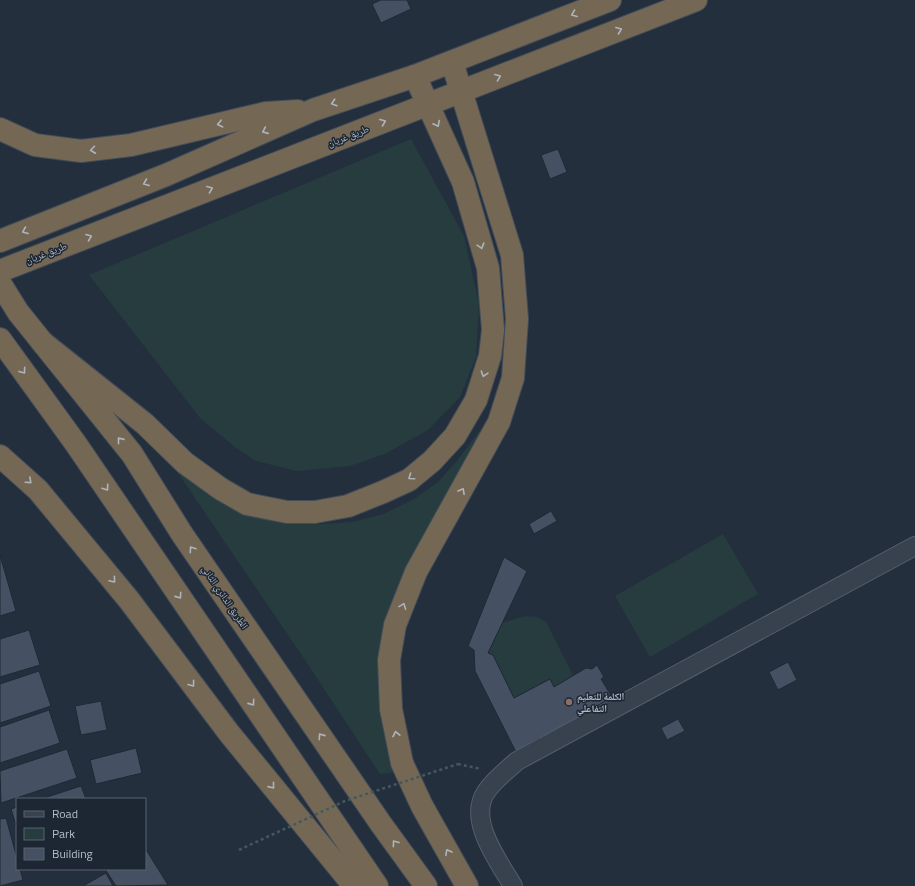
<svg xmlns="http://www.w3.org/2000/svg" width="915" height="886" font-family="'Titillium Web','Noto Naskh Arabic',sans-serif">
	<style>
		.green { fill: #263c3f }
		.building { fill: #455162; stroke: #1f2835 }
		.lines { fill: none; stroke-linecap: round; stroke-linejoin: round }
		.minor-casing { stroke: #565f6c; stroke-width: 20 }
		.highway-casing { stroke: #434c59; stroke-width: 24 }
		.path { stroke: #44595c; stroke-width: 2.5; stroke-dasharray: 3 3; stroke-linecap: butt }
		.minor { stroke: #38414e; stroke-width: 18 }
		.highway { stroke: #746855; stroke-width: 22 }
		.path-bridge { stroke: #44595c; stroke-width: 2.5; stroke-dasharray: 3 3; stroke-linecap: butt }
		.oneway { stroke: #aeb4bd }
		.education-dot { fill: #8d6e63; stroke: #1d2633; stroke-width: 1.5 }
		.labels { text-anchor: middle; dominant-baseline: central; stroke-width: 3; stroke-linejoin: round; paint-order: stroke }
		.street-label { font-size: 10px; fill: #b4bcc9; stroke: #1d2633 }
		.poi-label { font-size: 10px; font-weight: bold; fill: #b4bcc9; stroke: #1d2633; text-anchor: start }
	</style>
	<rect width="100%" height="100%" fill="#242f3e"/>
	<g class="green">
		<polygon points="411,139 464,236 479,304 476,357 460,397 428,430 387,453 350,466 297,471 256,461 235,447 200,418 89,275"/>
		<polygon points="493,417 384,630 398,772 380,774 305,660 165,454 290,522 321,524 352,522 384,514 414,499 438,482 456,462 481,429"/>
		<polygon points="723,534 758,594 650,657 615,596"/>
		<polygon points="525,616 537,617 546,622 573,675 554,687 549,679 514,698 493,655 488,653 502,623"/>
	</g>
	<g class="building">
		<polygon points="381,0 407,0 411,9 381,23 372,4"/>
		<polygon points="558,149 567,172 550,179 541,155"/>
		<polygon points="551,511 557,521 534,534 529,524"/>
		<polygon points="0,555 16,611 0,616"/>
		<polygon points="504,557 527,571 488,653 493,655 514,698 550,679 554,687 586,668 592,669 597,665 604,677 601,679 612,697 592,709 593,712 541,742 539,738 516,752 475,671 474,650 468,646"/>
		<polygon points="29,630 40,665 0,677 0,639"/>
		<polygon points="788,662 797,680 778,690 769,672"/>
		<polygon points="39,671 51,706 0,723 0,684"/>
		<polygon points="101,701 107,730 81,735 75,706"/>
		<polygon points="49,710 60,743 0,763 0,727"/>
		<polygon points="678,719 685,731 667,740 661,728"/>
		<polygon points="136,748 142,773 96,784 90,760"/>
		<polygon points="67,749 77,778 1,803 0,771"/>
		<polygon points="81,786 86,799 41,799"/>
		<polygon points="17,807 17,828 11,809"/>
		<polygon points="6,818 17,858 17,869 20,869 23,880 0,886 0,819"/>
		<polygon points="145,848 168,885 116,886 105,869 145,869"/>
		<polygon points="106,873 113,886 83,886"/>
	</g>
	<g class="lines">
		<defs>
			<path id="minor" d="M513 886C499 862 467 820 486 792 494 780 507 770 517 761L915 546"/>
			<g id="highway">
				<polyline points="452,62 512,255 517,319 513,378 499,422 416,572 395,625 389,660 391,709 402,763 422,806 467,886"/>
				<polyline points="0,129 35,145 81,151 131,145 266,113 298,111"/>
				<polyline points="0,241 166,175 313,110 415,76 610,0"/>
				<polyline points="0,271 696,0"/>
				<polyline points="0,283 18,312 132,454 182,534 381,824 426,886"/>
				<polyline points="0,339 76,444 377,886"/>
				<polyline points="42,342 145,424 185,463 221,489 247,504 287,512 315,512 348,506 383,492 409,480 432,461 455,436 476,400 490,356 493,330 488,268 463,182 415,76"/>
				<polyline points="0,456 38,490 129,600 229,733 354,886"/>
			</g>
		</defs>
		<use href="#minor" class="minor-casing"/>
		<use href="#highway" class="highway-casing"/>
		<polyline class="path" points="458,764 481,769"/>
		<use href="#minor" class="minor"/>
		<use href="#highway" class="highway"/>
		<polyline class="path-bridge" points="239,850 345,801 458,764"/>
	</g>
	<defs><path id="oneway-chevron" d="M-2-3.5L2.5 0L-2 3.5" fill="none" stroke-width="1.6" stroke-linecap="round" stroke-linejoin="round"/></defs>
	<g class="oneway">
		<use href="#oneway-chevron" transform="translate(574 14) rotate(159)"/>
		<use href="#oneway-chevron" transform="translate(619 30) rotate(-21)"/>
		<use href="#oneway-chevron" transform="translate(498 77) rotate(-21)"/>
		<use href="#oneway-chevron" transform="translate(334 103) rotate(162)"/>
		<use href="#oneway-chevron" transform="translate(383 122) rotate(-21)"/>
		<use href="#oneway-chevron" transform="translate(220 124) rotate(167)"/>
		<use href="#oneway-chevron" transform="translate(437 124) rotate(63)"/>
		<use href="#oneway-chevron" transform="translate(265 131) rotate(156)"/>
		<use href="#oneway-chevron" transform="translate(93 150) rotate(173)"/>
		<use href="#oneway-chevron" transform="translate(146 183) rotate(158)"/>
		<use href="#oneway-chevron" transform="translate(210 189) rotate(-21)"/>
		<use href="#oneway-chevron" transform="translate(25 231) rotate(158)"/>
		<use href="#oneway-chevron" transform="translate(89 237) rotate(-21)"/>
		<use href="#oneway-chevron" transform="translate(481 246) rotate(74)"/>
		<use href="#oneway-chevron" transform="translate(23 371) rotate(54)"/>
		<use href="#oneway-chevron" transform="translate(484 374) rotate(107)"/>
		<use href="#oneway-chevron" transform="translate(120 440) rotate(-129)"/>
		<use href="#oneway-chevron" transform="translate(411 477) rotate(145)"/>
		<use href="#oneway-chevron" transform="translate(29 481) rotate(42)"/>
		<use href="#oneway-chevron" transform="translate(106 488) rotate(56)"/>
		<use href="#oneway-chevron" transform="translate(462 491) rotate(-61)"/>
		<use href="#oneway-chevron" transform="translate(192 549) rotate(-124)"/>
		<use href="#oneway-chevron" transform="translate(113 580) rotate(50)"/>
		<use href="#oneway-chevron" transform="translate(179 596) rotate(55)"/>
		<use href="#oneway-chevron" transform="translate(403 606) rotate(-69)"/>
		<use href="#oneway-chevron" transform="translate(192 684) rotate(53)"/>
		<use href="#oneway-chevron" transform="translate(252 703) rotate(55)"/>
		<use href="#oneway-chevron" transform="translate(396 734) rotate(-102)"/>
		<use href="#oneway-chevron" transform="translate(321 736) rotate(-125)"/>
		<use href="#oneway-chevron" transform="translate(272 786) rotate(51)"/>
		<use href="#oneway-chevron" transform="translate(395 843) rotate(-126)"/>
		<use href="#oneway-chevron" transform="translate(448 852) rotate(-119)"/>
	</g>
	<circle class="education-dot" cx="569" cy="702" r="4"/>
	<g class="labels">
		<g class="street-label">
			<text transform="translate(348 136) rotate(-21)">طريق غريان</text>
			<text transform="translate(46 253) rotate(-21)">طريق غريان</text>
			<text transform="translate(225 597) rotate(56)">الطريق الدائري الثاني</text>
		</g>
		<g class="poi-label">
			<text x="577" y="696">الكلمة للتعليم<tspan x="577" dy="12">التفاعلي</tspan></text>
		</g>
	</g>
	<rect x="16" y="798" width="130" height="72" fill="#1d2633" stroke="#59626f"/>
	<rect x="24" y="811" width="20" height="6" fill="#38414e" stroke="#59626f"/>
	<text x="52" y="818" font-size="12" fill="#b4bcc9">Road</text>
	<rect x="24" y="828" width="20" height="12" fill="#263c3f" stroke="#59626f"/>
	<text x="52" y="838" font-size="12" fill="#b4bcc9">Park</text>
	<rect x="24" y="848" width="20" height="12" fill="#455162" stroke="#59626f"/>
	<text x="52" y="858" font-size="12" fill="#b4bcc9">Building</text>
</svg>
